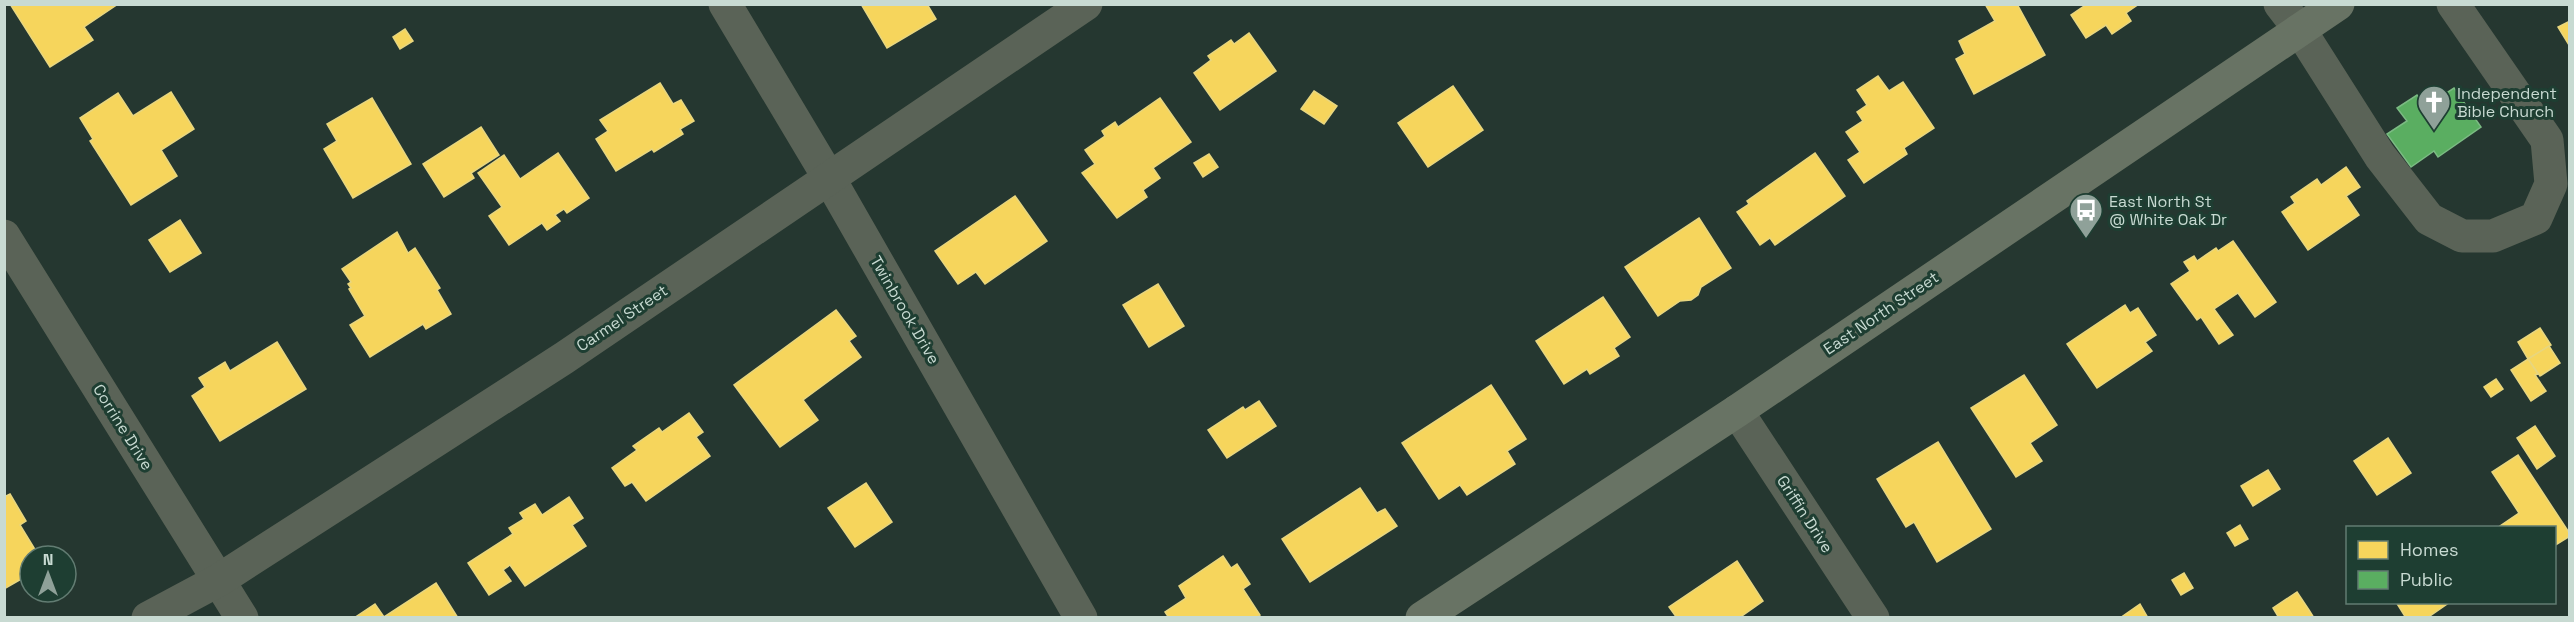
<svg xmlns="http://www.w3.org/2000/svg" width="2574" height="622" font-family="'Space Grotesk',sans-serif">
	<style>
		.homes { fill: #f6d55c; stroke: #e8d67f; stroke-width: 1.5 }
		.public { fill: #5aae61; stroke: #7bbb83; stroke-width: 1.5 }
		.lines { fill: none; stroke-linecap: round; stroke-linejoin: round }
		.minor { stroke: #5a6357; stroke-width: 33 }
		.major { stroke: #687364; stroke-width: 33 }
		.labels { text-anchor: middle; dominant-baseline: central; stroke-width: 6; stroke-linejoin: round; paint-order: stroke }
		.poi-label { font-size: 16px; fill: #c8dad2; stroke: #1e3e32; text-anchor: start }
		.street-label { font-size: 16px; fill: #c8dad2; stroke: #1e3e32 }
	</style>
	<rect width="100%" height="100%" fill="#253730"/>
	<g class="homes">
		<polygon points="10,4 118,4 84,27 93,40 50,67"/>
		<polygon points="861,4 927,4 936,19 887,48"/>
		<polygon points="1985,4 2017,4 2045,55 1974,94 1956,59 1965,54 1959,41 1995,21"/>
		<polygon points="2082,4 2139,4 2126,13 2131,21 2112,34 2106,25 2086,38 2071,15 2084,6"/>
		<polygon points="2570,21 2570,45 2569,45 2558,27"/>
		<polygon points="405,29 413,41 400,49 393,37"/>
		<polygon points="1249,33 1276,71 1220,110 1194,73 1211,60 1208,56 1231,40 1234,44"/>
		<polygon points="1878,76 1889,91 1903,82 1934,128 1904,148 1907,154 1864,183 1848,160 1860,152 1846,132 1863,121 1857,112 1867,105 1857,90"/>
		<polygon points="660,83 673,104 681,100 694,121 680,129 683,134 654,152 652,149 616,171 596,139 608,131 600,120"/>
		<polygon points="1453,86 1483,130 1428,167 1398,123"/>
		<polygon points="1314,91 1337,106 1324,124 1301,109"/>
		<polygon points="171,92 194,129 161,150 177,176 131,205 90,141 93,139 80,118 118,93 133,116"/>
		<polygon points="372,98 411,164 353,198 324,149 337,141 327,124"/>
		<polygon points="1160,98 1191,142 1153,168 1160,178 1143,190 1147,197 1117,218 1082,173 1095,164 1085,150 1105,136 1102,131 1115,122 1118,127"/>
		<polygon points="481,127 499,155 471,173 474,178 444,197 423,164"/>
		<polygon points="558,153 589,198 567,213 564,209 555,215 560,221 547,230 542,223 509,245 489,216 502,207 478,173 504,155 520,179"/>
		<polygon points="1815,153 1845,196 1775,245 1770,238 1760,245 1737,212 1749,204 1747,201"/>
		<polygon points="1209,154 1218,167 1203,177 1194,163"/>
		<polygon points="2346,167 2360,187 2346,196 2359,215 2308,250 2282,212 2295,203 2291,197 2317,179 2321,185"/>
		<polygon points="1015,196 1047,241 985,284 976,272 958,284 935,251"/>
		<polygon points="1699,218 1731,268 1701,287 1698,295 1691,300 1680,301 1658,316 1625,267"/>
		<polygon points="180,220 201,253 170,272 149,240"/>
		<polygon points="397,232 408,253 415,248 440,288 437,290 451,314 426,329 423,324 370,357 350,325 365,316 349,289 351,288 348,284 351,282 342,269"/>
		<polygon points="2233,241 2276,302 2255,317 2238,293 2214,309 2233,335 2219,344 2201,317 2197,320 2171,284 2190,271 2184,262 2194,256 2197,261 2216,248 2218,251"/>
		<polygon points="1158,284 1184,326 1149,347 1123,305"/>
		<polygon points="1603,297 1630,337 1614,348 1619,356 1590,374 1587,369 1564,384 1536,341"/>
		<polygon points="2125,305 2130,313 2138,308 2156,335 2145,342 2152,351 2097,388 2067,344"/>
		<polygon points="836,310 856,336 849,341 861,357 803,400 818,420 780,447 734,385"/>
		<polygon points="2540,328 2551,345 2528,359 2518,342"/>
		<polygon points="277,342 306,389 220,441 192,396 205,387 199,378 225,362 230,371"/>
		<polygon points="2549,346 2560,363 2540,376 2528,359"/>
		<polygon points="2528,359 2538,374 2535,375 2546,391 2531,401 2511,370"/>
		<polygon points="2024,375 2057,425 2030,443 2042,461 2016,477 1971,408"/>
		<polygon points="2496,379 2503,389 2491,397 2484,387"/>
		<polygon points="1491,385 1526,439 1507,451 1515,464 1467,495 1460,485 1439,499 1402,443"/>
		<polygon points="1259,401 1276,426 1227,458 1208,430 1243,407 1245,410"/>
		<polygon points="689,413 703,432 696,437 710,456 646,501 632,482 625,486 612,468 637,450 633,446 659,428 662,432"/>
		<polygon points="2535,426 2555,456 2537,469 2517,438"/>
		<polygon points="2388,438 2411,473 2377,495 2354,461"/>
		<polygon points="1938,442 1991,529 1937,562 1914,522 1906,527 1877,479"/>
		<polygon points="2518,455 2570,534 2570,536 2554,546 2554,528 2497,528 2519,513 2492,472"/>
		<polygon points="2268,470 2280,489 2253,506 2241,486"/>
		<polygon points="866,483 892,522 855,547 828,508"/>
		<polygon points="1360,488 1377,513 1385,509 1397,526 1310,582 1282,539"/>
		<polygon points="10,494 26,521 20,525 39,556 30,556 30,574 4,589 4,497"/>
		<polygon points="569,497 583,518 572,525 586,546 525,586 510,565 503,570 511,581 489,595 468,563 513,534 509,528 524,519 520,513 535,504 542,515"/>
		<polygon points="2240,525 2248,539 2235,546 2227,533"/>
		<polygon points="1223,556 1231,568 1237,564 1250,584 1243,589 1260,615 1256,618 1169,618 1165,612 1186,598 1179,586"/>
		<polygon points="1737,561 1763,601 1739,618 1677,618 1669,607"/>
		<polygon points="2184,573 2193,588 2181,595 2172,580"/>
		<polygon points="436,583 458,618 354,618 375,604 384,617"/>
		<polygon points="2297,592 2309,610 2314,618 2279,618 2273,608"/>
		<polygon points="2396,602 2450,602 2427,618 2406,618"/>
		<polygon points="2140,604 2148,618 2120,618"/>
	</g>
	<polygon class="public" points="2454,88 2481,127 2438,157 2434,151 2411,167 2387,134 2407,121 2397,108 2417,95 2425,107"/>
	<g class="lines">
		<g class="minor">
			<polyline points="725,4 829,178 1081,618"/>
			<polyline points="2280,4 2300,30 2380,156 2429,219 2462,236 2493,236 2536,218 2551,184 2547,140 2453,4"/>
			<polyline points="4,236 242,618"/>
			<polyline points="1737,411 1873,618"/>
			<polyline points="148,618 219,580 564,358 1086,4"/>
		</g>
		<polyline class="major" points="1422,618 1737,411 2338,4"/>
	</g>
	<defs>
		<symbol id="church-pin" viewBox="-11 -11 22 30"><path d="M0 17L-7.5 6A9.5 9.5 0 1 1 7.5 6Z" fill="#8fa199" stroke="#1e3e32"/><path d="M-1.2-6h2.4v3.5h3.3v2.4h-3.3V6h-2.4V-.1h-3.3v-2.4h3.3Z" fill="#fff"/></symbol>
		<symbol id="bus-pin" viewBox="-11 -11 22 30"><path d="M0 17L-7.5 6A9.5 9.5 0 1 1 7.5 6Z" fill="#8fa199" stroke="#1e3e32"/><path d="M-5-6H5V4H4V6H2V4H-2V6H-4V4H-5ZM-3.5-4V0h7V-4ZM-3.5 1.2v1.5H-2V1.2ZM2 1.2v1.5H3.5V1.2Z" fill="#fff"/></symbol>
	</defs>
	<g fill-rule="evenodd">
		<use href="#church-pin" x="2415" y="83" width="38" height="52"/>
		<use href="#bus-pin" x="2067" y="191" width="38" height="52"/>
	</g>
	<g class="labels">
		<g class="poi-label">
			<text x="2457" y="93">Independent<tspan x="2457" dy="18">Bible Church</tspan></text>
			<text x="2109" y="201">East North St<tspan x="2109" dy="18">@ White Oak Dr</tspan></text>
		</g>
		<g class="street-label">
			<text transform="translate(905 310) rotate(60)">Twinbrook Drive</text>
			<text transform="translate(1881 313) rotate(-34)">East North Street</text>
			<text transform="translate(622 318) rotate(-34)">Carmel Street</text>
			<text transform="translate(123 427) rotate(58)">Corrine Drive</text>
			<text transform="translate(1805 514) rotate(57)">Griffin Drive</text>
		</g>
	</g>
	<rect width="2574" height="622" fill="none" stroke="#c8dad2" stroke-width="12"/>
	<rect x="2346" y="526" width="210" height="78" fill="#1e3e32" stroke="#627c72" stroke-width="1.5"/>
	<rect x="2358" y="541" width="30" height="18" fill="#f6d55c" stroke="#627c72" stroke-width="1.5"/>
	<text x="2400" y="556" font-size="18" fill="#c8dad2">Homes</text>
	<rect x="2358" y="571" width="30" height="18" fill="#5aae61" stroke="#627c72" stroke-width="1.5"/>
	<text x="2400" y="586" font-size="18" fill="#c8dad2">Public</text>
	<g transform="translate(48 574)"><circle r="28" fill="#1e3e32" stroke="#627c72" stroke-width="1.5"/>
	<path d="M0-4.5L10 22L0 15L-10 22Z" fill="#8fa199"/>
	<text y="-9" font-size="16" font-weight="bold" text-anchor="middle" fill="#c8dad2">N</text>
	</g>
</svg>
